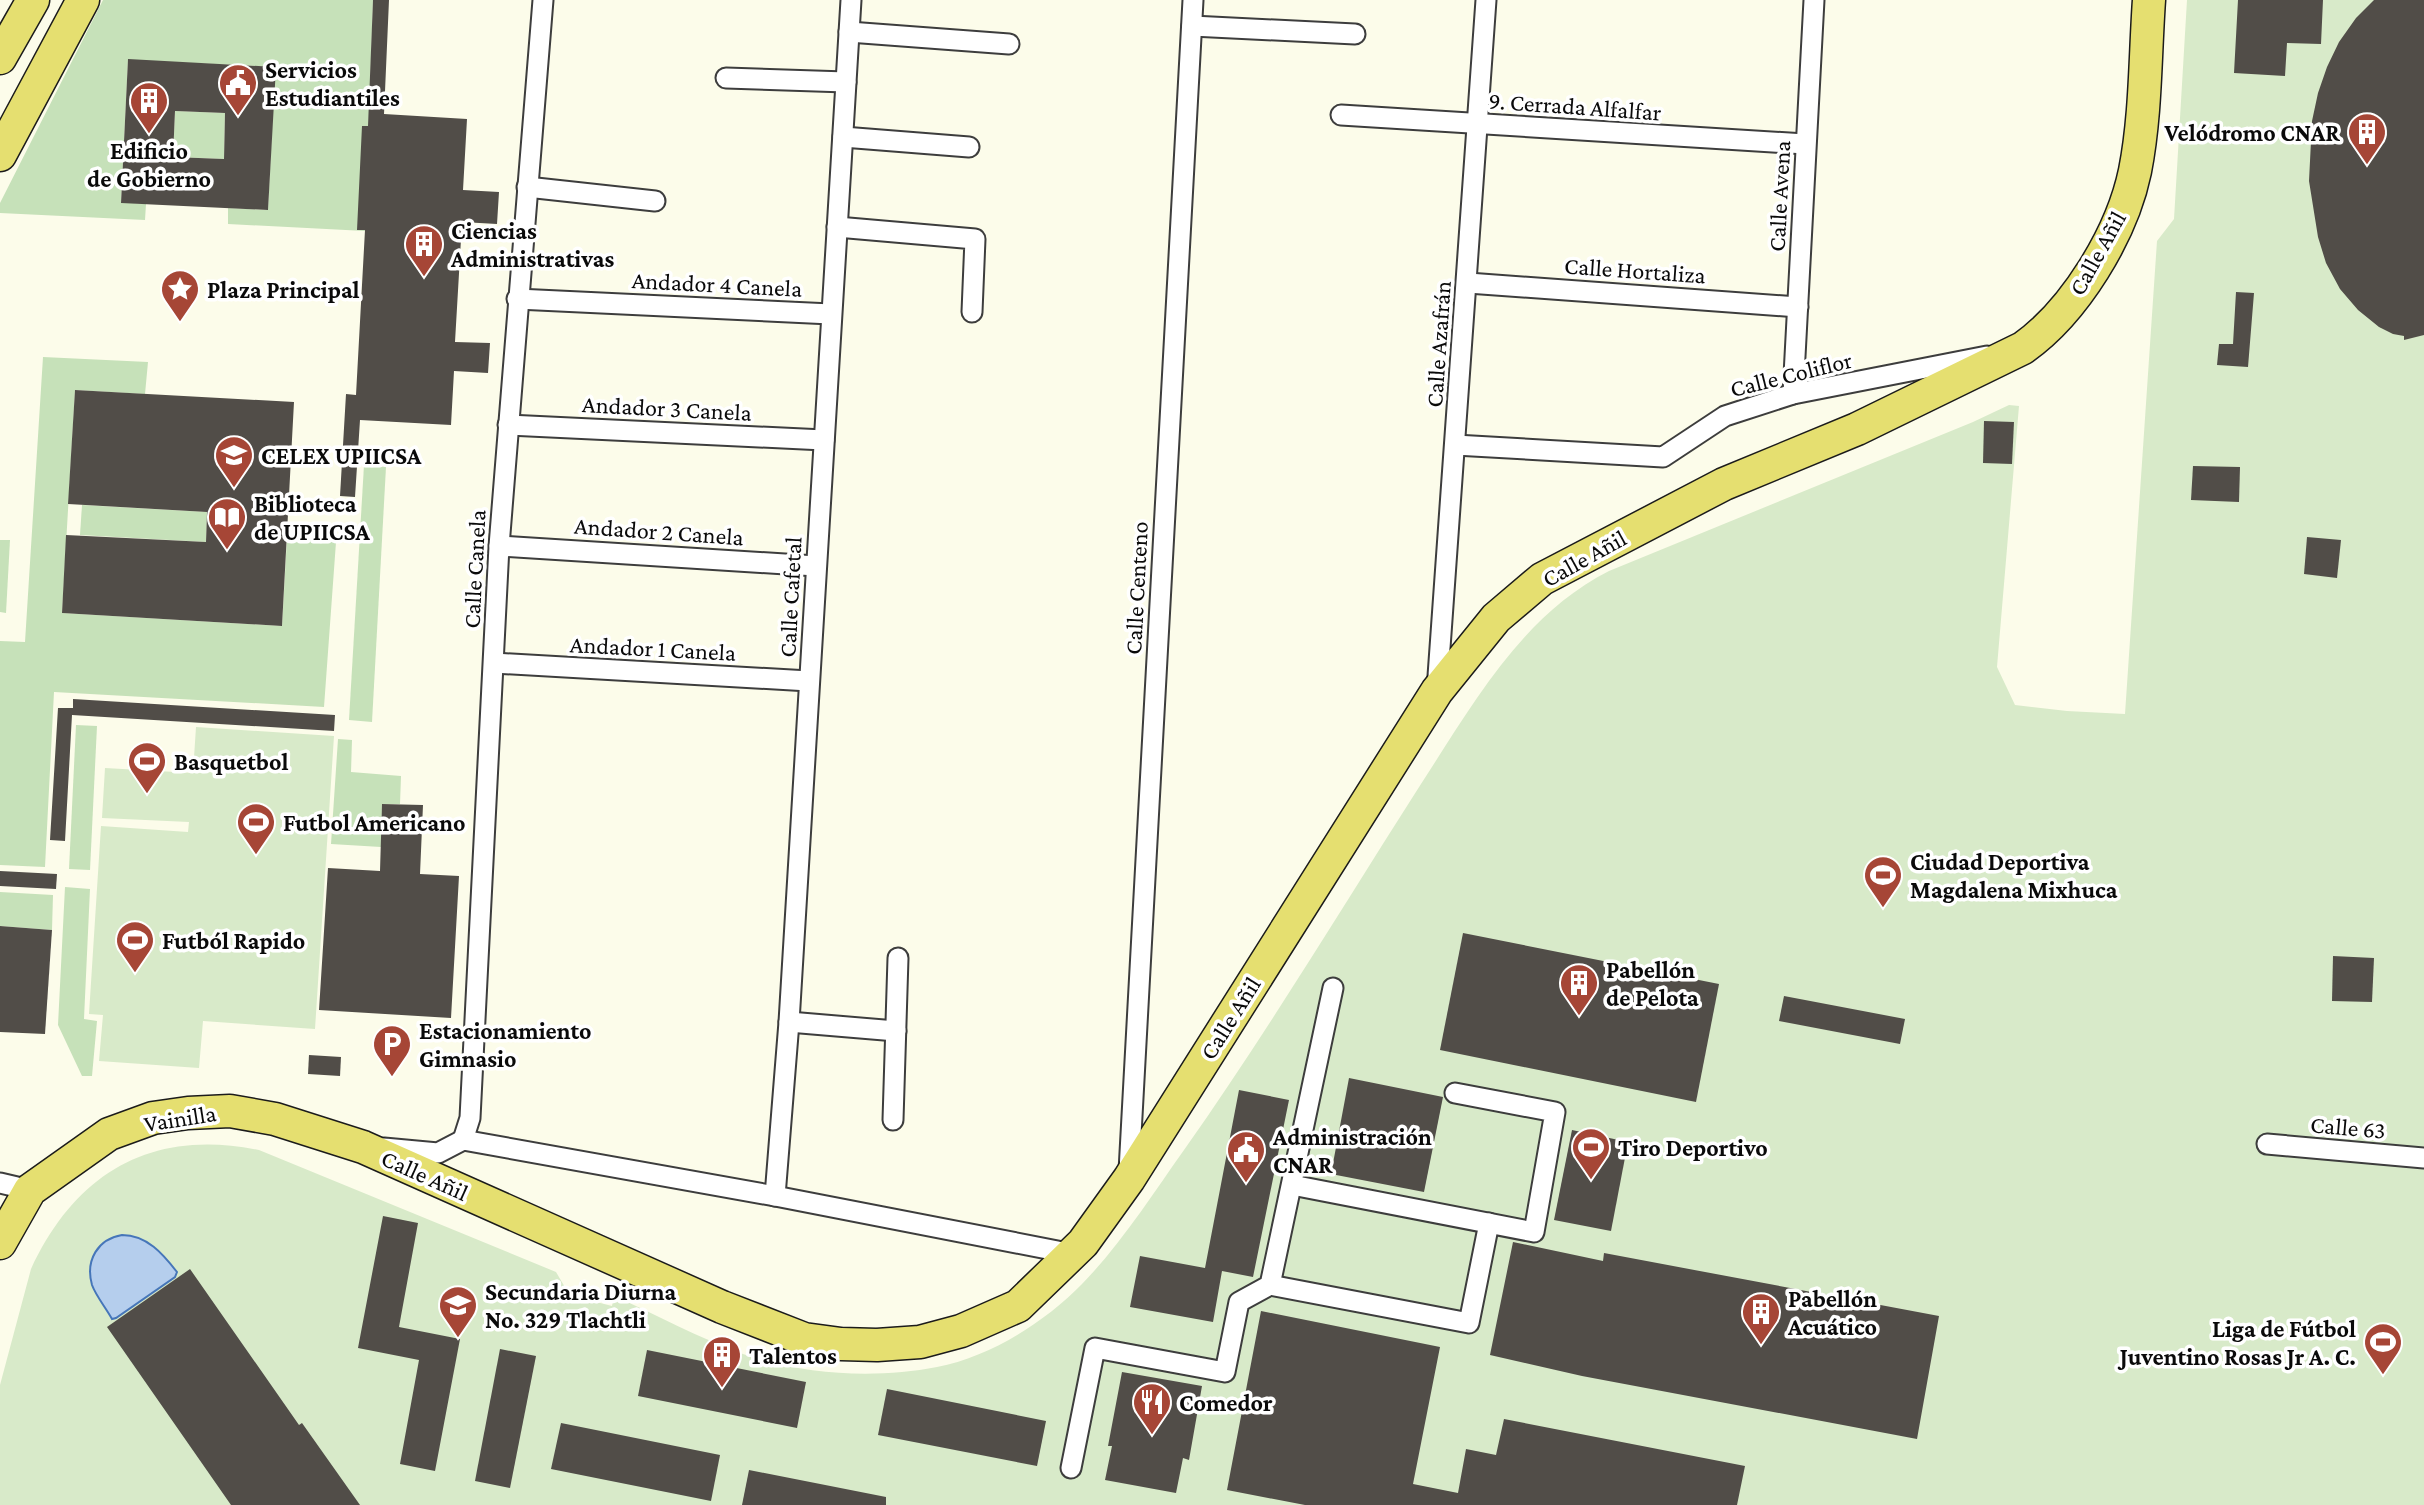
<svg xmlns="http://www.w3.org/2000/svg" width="2424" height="1505" font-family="'Crimson Pro',serif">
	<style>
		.green { fill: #c6e1b9 }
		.pitch { fill: #d8eac9 }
		.water { fill: #b5ceed; stroke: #4676b9; stroke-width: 2 }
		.building { fill: #514d48; fill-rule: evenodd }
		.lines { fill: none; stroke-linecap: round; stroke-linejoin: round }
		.street-casing { stroke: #3d3d3d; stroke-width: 23 }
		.primary-casing { stroke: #1b1b1b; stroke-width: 35 }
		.street { stroke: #fff; stroke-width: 19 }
		.primary { stroke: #e5df70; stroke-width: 32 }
		.labels { text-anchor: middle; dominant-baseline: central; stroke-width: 7; stroke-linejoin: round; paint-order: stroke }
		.poi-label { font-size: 24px; font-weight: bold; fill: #0a0a0a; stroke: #fff; text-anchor: start }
		.street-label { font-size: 24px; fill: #0a0a0a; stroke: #fff }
	</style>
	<rect width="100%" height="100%" fill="#fcfcea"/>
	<g class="green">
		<polygon points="103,0 373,0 365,231 228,224 228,208 268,210 275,67 128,60 121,202 146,204 145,220 0,213 0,203"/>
		<polygon points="175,111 225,113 224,159 173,157"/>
		<polygon points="43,357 148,362 145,394 75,390 62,613 282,626 287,538 336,542 324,707 54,692 45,867 0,865 0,641 25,642"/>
		<polygon points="364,465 386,467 372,722 349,720"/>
		<polygon points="82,505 207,512 206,542 80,535"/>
		<polygon points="0,540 10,540 6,613 0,612"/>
		<polygon points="76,725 97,726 90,870 69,869"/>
		<polygon points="338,739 352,740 351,772 401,776 400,804 382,804 381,847 331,844"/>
		<polygon points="65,887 90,889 84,1019 97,1021 92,1076 82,1076 58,1025"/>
		<polygon points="0,892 53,895 52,930 0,926"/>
	</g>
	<g class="pitch">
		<path d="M2187 0H2424V1505H0V1385L31 1269C76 1172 152 1128 259 1150L556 1272 566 1289 565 1294 612 1306 614 1296C657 1315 699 1338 743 1354 802 1375 876 1379 937 1367 990 1357 1045 1322 1082 1284 1121 1244 1152 1195 1184 1150 1268 1031 1343 906 1421 784 1473 704 1522 615 1609 571L1973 422 2009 405 2019 406 1997 667 2015 705 2067 711 2125 714 2157 241 2174 219Z"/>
		<polygon points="196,727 334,736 315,1029 203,1021 199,1068 99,1061 103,1015 89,1014 101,826 188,832 189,822 102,818 105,768 193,773"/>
	</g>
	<path class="water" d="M122 1235C147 1235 163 1254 177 1272L175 1277 116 1318 112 1319C106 1308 96 1296 92 1285 85 1260 98 1239 122 1235Z"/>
	<g class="building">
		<polygon points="373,0 389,0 384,114 467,119 463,190 499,192 497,224 462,222 455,342 490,343 488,373 454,371 451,425 360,420 355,497 340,496 346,394 356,395 365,230 357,230 362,126 368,126"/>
		<polygon points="2238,0 2323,0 2321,44 2287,43 2285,76 2234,73"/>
		<polygon points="2374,0 2424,0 2424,335 2404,340 2404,336 2393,334 2379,327 2358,310 2340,289 2326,263 2318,237 2309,181 2312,121 2318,93 2327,67 2339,42 2356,18"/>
		<path d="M128 59 276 67 268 210 121 203ZM175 111 225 113 224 159 173 157Z"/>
		<polygon points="2236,292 2254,293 2248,367 2217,365 2219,344 2233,344"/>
		<polygon points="75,390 294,402 282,626 62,613 66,535 206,542 207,512 68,504"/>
		<polygon points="1984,421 2014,422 2012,464 1983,463"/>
		<polygon points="2193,466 2240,467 2239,502 2191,500"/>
		<polygon points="2307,537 2341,540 2337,578 2304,574"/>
		<polygon points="73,699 335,715 334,731 72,715 65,841 50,840 58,708 73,708"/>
		<polygon points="382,804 423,805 420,874 459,876 451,1018 319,1010 328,868 380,871"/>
		<polygon points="0,871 57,874 56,889 0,886"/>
		<polygon points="0,926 52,930 45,1034 0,1032"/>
		<polygon points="1463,933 1719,984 1696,1102 1440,1050"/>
		<polygon points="2333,956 2374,958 2372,1002 2332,1001"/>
		<polygon points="1784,996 1905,1019 1900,1044 1779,1021"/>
		<polygon points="309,1055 341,1057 340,1076 308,1074"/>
		<polygon points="1349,1078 1443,1097 1424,1192 1331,1174"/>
		<polygon points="1239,1090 1289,1100 1253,1277 1222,1271 1213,1322 1130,1307 1140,1256 1205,1268"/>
		<polygon points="1572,1130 1628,1142 1611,1231 1554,1220"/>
		<polygon points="383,1216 418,1223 399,1327 460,1339 435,1471 400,1464 419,1360 358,1348"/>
		<polygon points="1513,1242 1603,1261 1604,1253 1939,1316 1917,1439 1582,1376 1490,1355"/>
		<polygon points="190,1269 299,1425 302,1423 360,1505 231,1505 107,1327"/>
		<polygon points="1261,1311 1440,1347 1413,1484 1458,1493 1466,1449 1496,1455 1504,1419 1745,1466 1737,1505 1305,1505 1227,1490"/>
		<polygon points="500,1349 536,1356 510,1488 475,1481"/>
		<polygon points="647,1350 806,1382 797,1428 638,1396"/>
		<polygon points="1122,1372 1202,1386 1189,1460 1183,1458 1176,1493 1105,1480 1112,1446 1108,1446"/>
		<polygon points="887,1389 1046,1421 1037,1466 878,1435"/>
		<polygon points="561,1423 720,1455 711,1501 551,1469"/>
		<polygon points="749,1470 886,1497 886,1505 742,1505"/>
	</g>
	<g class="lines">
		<defs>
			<g id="street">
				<polyline points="1192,26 1355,34"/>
				<polyline points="849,32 1009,44"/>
				<polyline points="726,78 846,82"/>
				<polyline points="1341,115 1805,144"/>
				<polyline points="843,137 969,147"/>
				<polyline points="527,187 655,201"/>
				<polyline points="837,227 975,239 972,312"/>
				<polyline points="1468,283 1798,307"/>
				<polyline points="517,299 831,314"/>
				<polyline points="1793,394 1814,0"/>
				<polyline points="508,425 824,440"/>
				<polyline points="1455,445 1663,457 1725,416 1793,394 1987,356"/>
				<polyline points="499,546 816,566"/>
				<polyline points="494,663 809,681"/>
				<polyline points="1437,690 1486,0"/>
				<polyline points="789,1022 896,1031"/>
				<polyline points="893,1120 898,958"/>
				<polyline points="463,1140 470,1118 499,546 543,0"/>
				<polyline points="2267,1144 2424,1158"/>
				<polyline points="384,1148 438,1153 463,1140 775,1196 1073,1254"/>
				<polyline points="1129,1171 1193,0"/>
				<polyline points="0,1183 30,1190"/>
				<polyline points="1292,1185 1534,1232 1555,1112 1455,1093"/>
				<polyline points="775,1196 789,1022 851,0"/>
				<polyline points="1270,1285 1469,1323 1489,1223"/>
				<polyline points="1071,1468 1095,1348 1225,1372 1239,1302 1270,1285 1333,988"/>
			</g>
			<g id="primary">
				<polyline points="0,58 33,0"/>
				<polyline points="0,155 83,0"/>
				<path d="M0 1243 30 1190 109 1134 153 1118 188 1113 230 1111 275 1119 363 1147 722 1307 804 1339 841 1344 877 1345 920 1342 961 1331 1018 1306 1083 1243 1129 1179 1437 691 1496 618 1542 579 1724 484 1857 429 2023 348C2075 311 2122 234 2135 171 2146 115 2145 56 2149 0"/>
			</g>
		</defs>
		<use href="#street" class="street-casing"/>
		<use href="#primary" class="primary-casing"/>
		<use href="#street" class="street"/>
		<use href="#primary" class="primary"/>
	</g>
	<defs>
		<symbol id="civic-pin" viewBox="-11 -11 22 30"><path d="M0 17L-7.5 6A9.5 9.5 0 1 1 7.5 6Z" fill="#a64636" stroke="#fff"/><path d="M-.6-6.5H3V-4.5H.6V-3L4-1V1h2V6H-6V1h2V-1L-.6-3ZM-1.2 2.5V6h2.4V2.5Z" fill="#fff"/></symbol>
		<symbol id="building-pin" viewBox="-11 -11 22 30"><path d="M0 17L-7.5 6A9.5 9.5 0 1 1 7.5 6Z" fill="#a64636" stroke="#fff"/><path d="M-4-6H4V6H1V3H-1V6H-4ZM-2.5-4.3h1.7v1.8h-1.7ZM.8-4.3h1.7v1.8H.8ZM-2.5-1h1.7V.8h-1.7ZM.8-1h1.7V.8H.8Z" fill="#fff"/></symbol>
		<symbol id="sight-pin" viewBox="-11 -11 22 30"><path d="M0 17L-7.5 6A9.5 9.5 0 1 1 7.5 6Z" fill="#a64636" stroke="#fff"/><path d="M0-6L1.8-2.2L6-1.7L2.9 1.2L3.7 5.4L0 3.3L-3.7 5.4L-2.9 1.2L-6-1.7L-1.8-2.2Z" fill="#fff"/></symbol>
		<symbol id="university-pin" viewBox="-11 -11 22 30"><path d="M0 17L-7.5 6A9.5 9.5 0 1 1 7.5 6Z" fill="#a64636" stroke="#fff"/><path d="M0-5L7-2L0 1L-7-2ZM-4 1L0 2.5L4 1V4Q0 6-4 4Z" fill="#fff"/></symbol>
		<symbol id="library-pin" viewBox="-11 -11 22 30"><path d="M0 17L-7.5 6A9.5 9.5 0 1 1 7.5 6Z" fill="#a64636" stroke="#fff"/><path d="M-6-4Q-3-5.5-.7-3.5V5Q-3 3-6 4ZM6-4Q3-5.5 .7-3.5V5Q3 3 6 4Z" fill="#fff"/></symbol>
		<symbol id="stadium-pin" viewBox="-11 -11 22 30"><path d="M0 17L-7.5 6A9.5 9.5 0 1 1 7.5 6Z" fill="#a64636" stroke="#fff"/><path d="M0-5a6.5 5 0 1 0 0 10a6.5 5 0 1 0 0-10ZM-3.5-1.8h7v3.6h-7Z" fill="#fff"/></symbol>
		<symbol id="parking-pin" viewBox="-11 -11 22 30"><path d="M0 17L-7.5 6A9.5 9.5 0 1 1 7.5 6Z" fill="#a64636" stroke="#fff"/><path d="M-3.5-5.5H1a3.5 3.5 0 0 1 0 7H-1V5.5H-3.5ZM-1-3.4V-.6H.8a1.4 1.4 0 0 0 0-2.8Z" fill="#fff"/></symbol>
		<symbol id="school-pin" viewBox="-11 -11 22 30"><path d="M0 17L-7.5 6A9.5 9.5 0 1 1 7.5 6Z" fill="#a64636" stroke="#fff"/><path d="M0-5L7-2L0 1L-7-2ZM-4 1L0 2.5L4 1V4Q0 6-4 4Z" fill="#fff"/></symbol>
		<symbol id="restaurant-pin" viewBox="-11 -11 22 30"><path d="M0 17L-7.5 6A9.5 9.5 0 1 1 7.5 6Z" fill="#a64636" stroke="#fff"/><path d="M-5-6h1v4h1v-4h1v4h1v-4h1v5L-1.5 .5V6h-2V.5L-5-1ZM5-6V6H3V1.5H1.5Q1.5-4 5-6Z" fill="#fff"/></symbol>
	</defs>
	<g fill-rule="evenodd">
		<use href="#civic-pin" x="216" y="61" width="44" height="60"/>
		<use href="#building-pin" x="127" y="79" width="44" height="60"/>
		<use href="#building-pin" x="2345" y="110" width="44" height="60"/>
		<use href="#building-pin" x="402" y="222" width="44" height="60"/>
		<use href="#sight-pin" x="158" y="267" width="44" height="60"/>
		<use href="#university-pin" x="212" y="433" width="44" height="60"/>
		<use href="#library-pin" x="205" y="495" width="44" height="60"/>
		<use href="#stadium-pin" x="125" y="739" width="44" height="60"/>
		<use href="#stadium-pin" x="234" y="800" width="44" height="60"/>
		<use href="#stadium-pin" x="1861" y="853" width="44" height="60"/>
		<use href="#stadium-pin" x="113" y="918" width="44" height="60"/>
		<use href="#building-pin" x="1557" y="961" width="44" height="60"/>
		<use href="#parking-pin" x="370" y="1022" width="44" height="60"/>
		<use href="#stadium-pin" x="1569" y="1125" width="44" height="60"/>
		<use href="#civic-pin" x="1224" y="1128" width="44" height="60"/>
		<use href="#school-pin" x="436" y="1283" width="44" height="60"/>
		<use href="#building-pin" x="1739" y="1290" width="44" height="60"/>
		<use href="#stadium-pin" x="2361" y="1320" width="44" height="60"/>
		<use href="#building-pin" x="700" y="1333" width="44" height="60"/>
		<use href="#restaurant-pin" x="1130" y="1380" width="44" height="60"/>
	</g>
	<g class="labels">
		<g class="poi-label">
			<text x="265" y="69">Servicios<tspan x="265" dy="28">Estudiantiles</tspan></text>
			<text x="2340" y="132" text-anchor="end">Velódromo CNAR</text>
			<text x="149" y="150" text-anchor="middle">Edificio<tspan x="149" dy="28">de Gobierno</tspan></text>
			<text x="451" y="230">Ciencias<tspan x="451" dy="28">Administrativas</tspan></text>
			<text x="207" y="289">Plaza Principal</text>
			<text x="261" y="455">CELEX UPIICSA</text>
			<text x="254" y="503">Biblioteca<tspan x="254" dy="28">de UPIICSA</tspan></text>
			<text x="174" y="761">Basquetbol</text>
			<text x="283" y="822">Futbol Americano</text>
			<text x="1910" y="861">Ciudad Deportiva<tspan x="1910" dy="28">Magdalena Mixhuca</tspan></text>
			<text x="162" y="940">Futból Rapido</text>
			<text x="1606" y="969">Pabellón<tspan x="1606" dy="28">de Pelota</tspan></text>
			<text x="419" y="1030">Estacionamiento<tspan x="419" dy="28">Gimnasio</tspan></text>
			<text x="1273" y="1136">Administración<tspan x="1273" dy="28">CNAR</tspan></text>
			<text x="1618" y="1147">Tiro Deportivo</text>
			<text x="485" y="1291">Secundaria Diurna<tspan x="485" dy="28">No. 329 Tlachtli</tspan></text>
			<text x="1788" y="1298">Pabellón<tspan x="1788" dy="28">Acuático</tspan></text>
			<text x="2356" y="1328" text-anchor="end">Liga de Fútbol<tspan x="2356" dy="28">Juventino Rosas Jr A. C.</tspan></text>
			<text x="749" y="1355">Talentos</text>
			<text x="1179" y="1402">Comedor</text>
		</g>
		<g class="street-label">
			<text transform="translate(1575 106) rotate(4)">9. Cerrada Alfalfar</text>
			<text transform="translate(1779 196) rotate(-87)">Calle Avena</text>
			<text transform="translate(2097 253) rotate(-61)">Calle Añil</text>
			<text transform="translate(1635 270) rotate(4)">Calle Hortaliza</text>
			<text transform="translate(717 284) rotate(3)">Andador 4 Canela</text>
			<text transform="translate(1438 344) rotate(-86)">Calle Azafrán</text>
			<text transform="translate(1791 374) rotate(-14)">Calle Coliflor</text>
			<text transform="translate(667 408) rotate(3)">Andador 3 Canela</text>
			<text transform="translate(659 531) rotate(4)">Andador 2 Canela</text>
			<text transform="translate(1584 558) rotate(-29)">Calle Añil</text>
			<text transform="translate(474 569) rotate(-87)">Calle Canela</text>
			<text transform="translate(1136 588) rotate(-87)">Calle Centeno</text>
			<text transform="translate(790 597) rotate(-87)">Calle Cafetal</text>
			<text transform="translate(653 648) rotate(3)">Andador 1 Canela</text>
			<text transform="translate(1230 1018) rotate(-58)">Calle Añil</text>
			<text transform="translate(180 1118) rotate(-9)">Vainilla</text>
			<text transform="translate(2348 1127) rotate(5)">Calle 63</text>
			<text transform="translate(425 1175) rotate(24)">Calle Añil</text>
		</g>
	</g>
</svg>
